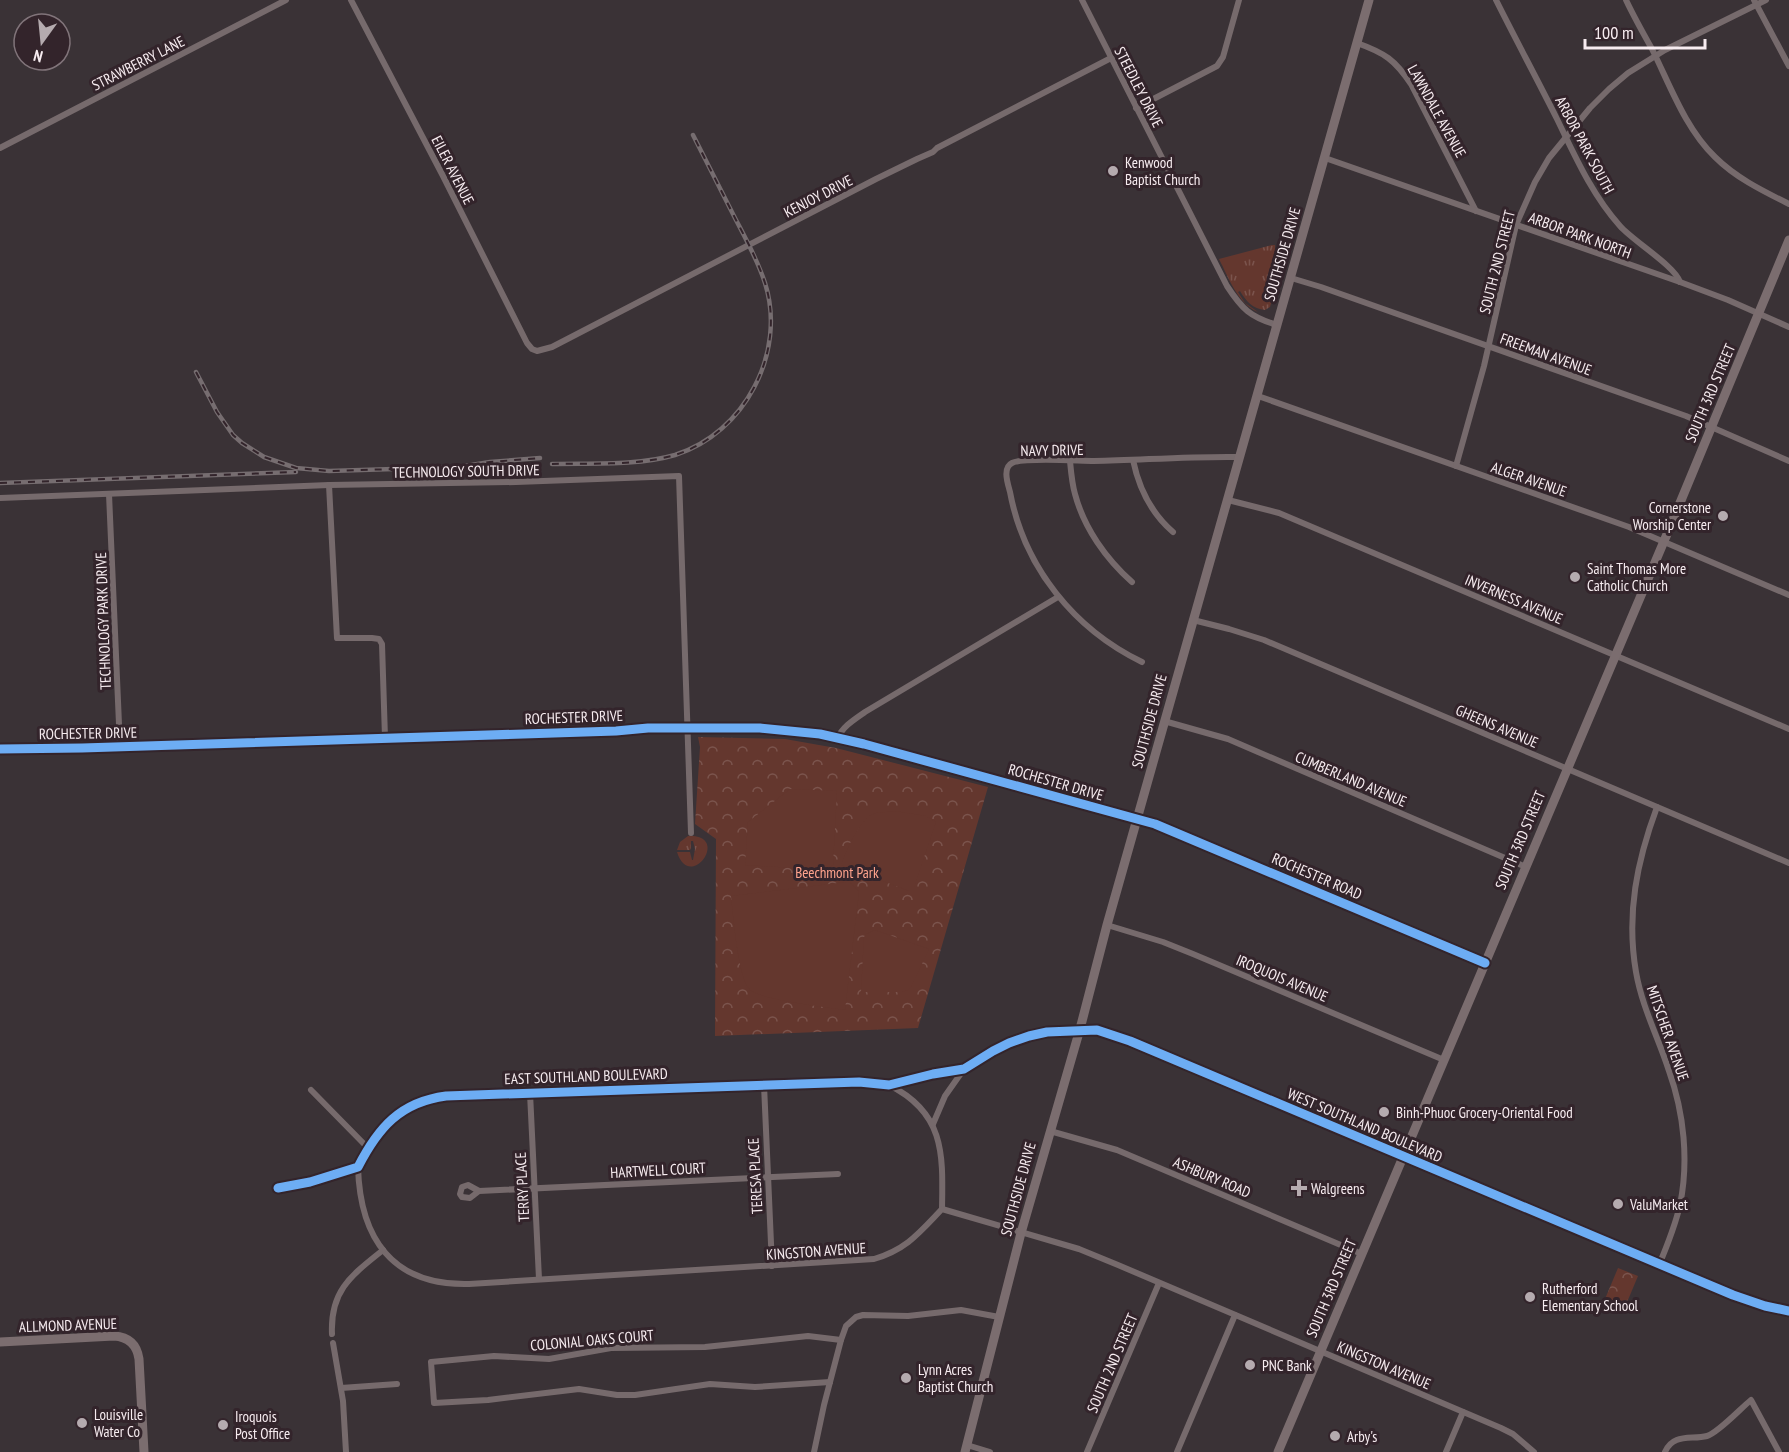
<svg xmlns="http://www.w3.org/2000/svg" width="1789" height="1452" font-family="'PT Sans Narrow',sans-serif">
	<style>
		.grass { fill: url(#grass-tufts) }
		.park { fill: url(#park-crowns) }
		.garden { fill: #64372e }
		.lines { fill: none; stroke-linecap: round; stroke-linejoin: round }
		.street { stroke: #766a6c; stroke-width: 6 }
		.secondary { stroke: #7b6d6f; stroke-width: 9 }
		.rail-casing { stroke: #766d70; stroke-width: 4.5 }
		.rail { stroke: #33242b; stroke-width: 2; stroke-dasharray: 7; stroke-linecap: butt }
		.cycleway-casing { stroke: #33242b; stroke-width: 13 }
		.cycleway { stroke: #6dadf4; stroke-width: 9 }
		.poi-dot { fill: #b5abaf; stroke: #33242b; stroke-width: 2 }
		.labels { text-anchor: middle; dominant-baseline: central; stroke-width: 6; stroke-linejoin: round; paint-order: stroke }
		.street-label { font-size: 15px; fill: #f7ecf0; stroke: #33242b }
		.poi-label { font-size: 15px; fill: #f7ecf0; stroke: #33242b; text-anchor: start }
		.park-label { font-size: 15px; fill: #ffa38d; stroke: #33242b }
	</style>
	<defs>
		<pattern id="grass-tufts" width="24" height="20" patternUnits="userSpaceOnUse" patternTransform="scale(1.5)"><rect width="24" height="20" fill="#64372e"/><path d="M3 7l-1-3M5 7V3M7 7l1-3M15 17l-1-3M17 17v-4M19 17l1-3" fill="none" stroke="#7b544d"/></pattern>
		<pattern id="park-crowns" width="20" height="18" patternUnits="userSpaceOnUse" patternTransform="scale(1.5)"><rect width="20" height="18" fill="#64372e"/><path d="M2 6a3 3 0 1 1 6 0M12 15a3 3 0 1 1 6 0" fill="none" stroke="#7b544d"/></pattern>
	</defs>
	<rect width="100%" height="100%" fill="#3a3236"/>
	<g class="grass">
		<path d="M1283 241 1288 242 1270 307 1265 310C1253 309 1246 301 1240 291L1238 292 1245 303 1258 312C1237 303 1229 278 1219 259L1272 245H1275V249L1278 250Z"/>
		<path d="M688 836C732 834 690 893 677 852H690L692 860H693L695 849 693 841H691V848L690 850H677L680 842Z"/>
	</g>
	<g class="park">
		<polygon points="698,737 785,739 836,748 988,787 918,1028 715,1036 716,839 695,824 700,747"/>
		<polygon points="1618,1268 1638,1276 1625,1307 1605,1299"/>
	</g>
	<g class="garden">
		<polygon points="790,789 837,791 833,865 827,870 745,865 748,822"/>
		<path d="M895 811 926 816 936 822 914 887 909 891 841 865C847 850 859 818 876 813 882 812 889 812 895 811Z"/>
		<path d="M846 882H850L859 892 845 1010C826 1007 762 1000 750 990 738 979 733 914 731 896Z"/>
		<polygon points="875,930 929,949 911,987 908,990 902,992 861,992 864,937 866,934"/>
	</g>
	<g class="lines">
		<g class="street">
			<polyline points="351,0 443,176 527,343 532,349 537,351 552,347 876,179 917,159 933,152 937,148 1111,58"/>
			<path d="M1082 0 1227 286C1242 309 1250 317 1277 325"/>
			<path d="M1496 0C1516 40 1537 79 1557 119 1575 156 1592 195 1620 226 1633 241 1675 266 1680 282"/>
			<path d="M1626 0C1634 17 1643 33 1652 49 1670 85 1685 128 1715 157 1736 178 1763 191 1789 204"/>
			<polyline points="1754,0 1789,66"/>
			<path d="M1357 43C1385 53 1395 60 1411 84L1476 211"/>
			<polyline points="1136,108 1217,66 1223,57 1239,0"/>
			<polyline points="0,148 286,0"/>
			<polyline points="1325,158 1680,282 1728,300 1789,327"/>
			<polyline points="1291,278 1321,287 1686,416 1789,461"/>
			<polyline points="1258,396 1629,527 1789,595"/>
			<path d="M1133 460C1139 489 1151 513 1173 532"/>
			<path d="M1070 461C1071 472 1072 484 1075 494 1084 528 1106 559 1132 582"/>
			<polyline points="1456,466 1484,366 1516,225 1535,182 1549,158 1590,108 1609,89 1628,73 1665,50 1766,0"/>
			<polyline points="329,485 337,638 372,638 379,639 382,644 385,738"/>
			<polyline points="109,494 120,747"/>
			<polyline points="0,498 329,485 516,482 679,476 691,833"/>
			<polyline points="1228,500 1279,513 1789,729"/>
			<polyline points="1193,620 1229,629 1264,640 1789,863"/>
			<path d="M1142 662C1074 629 1024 567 1010 492 1008 484 1002 468 1012 463 1024 457 1078 461 1094 461 1143 460 1191 456 1240 457"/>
			<polyline points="1164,721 1228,739 1526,867"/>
			<path d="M838 738C842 727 855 719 865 712L1058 597"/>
			<polyline points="0,749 82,748 616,731 648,728 760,728 820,734 864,744 1155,824 1485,963"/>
			<path d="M1657 807C1637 861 1626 914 1636 972 1642 1007 1658 1037 1669 1071 1684 1113 1689 1161 1680 1205 1675 1226 1667 1246 1659 1265"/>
			<polyline points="1107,925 1163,942 1193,954 1444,1060"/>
			<polyline points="764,1085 772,1266"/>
			<path d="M889 1085C945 1113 943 1154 942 1209"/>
			<polyline points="311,1090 368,1148"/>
			<polyline points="530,1093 539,1279"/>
			<polyline points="933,1124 945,1096 964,1069"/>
			<polyline points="1050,1131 1117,1150 1362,1254"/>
			<path d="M358 1167C360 1238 392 1286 469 1284L874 1259C907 1249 919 1233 942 1209L1079 1249 1118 1265 1501 1428 1513 1434 1534 1452"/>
			<path d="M278 1188 310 1182 358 1167C378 1128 400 1102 446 1096L859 1082 889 1085 933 1074 964 1069 993 1051 1009 1043 1029 1036 1047 1032 1097 1030 1130 1041 1733 1295 1765 1306 1789 1311"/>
			<polyline points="479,1191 470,1198 462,1197 460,1194 462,1187 468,1185 479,1191 838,1174"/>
			<path d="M332 1334C330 1290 352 1275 383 1250"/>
			<polyline points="333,1343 343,1401 346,1452"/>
			<polyline points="830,1382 755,1387 710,1384 635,1395 617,1395 579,1389 488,1400 434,1403 431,1362 494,1356 549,1359 611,1348 705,1347 808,1336 841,1340 846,1326 856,1317 863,1315 908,1316 961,1310 999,1317"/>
			<polyline points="341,1388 397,1384"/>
			<polyline points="967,1445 990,1452"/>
			<polyline points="814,1452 824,1405 841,1340"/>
			<polyline points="1087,1452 1159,1283"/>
			<polyline points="1177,1452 1235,1315"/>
			<polyline points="1446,1452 1463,1412"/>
			<path d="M1665 1452C1673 1433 1691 1440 1707 1436 1718 1433 1741 1408 1751 1400L1779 1452"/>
		</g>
		<g class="secondary">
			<path d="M0 1342 114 1336C129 1337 137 1345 139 1359L144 1452"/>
			<polyline points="965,1452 1021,1233 1080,1029 1107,925 1369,0"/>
			<polyline points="1278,1452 1670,527 1789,240"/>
		</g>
		<defs>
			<g id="rail">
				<polyline points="196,372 217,412 233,435 242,443 264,457 296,468 329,471 459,467 490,462 540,458"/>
				<path d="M552 464C591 463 637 466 675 455 745 433 787 352 765 283 758 261 747 241 736 220 722 192 707 163 693 135"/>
				<polyline points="0,483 296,472"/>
			</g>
		</defs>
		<use href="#rail" class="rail-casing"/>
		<use href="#rail" class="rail"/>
		<defs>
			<g id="cycleway">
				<polyline points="0,749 82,748 616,731 648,728 760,728 820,734 864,744 1155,824 1485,963"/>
				<path d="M278 1188 310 1182 358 1167C378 1128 400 1102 446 1096L859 1082 889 1085 933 1074 964 1069 993 1051 1009 1043 1029 1036 1047 1032 1097 1030 1130 1041 1733 1295 1765 1306 1789 1311"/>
			</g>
		</defs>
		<use href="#cycleway" class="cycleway-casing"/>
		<use href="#cycleway" class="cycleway"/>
	</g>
	<g class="poi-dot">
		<circle cx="1113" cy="171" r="6"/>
		<circle cx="1723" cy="516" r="6"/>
		<circle cx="1575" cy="577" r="6"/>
		<circle cx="1384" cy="1112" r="6"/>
		<path d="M1296 1179h6v6h6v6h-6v6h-6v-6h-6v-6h6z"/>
		<circle cx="1618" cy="1204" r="6"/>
		<circle cx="1530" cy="1297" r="6"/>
		<circle cx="1250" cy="1365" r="6"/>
		<circle cx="906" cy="1378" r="6"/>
		<circle cx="82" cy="1423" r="6"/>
		<circle cx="223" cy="1425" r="6"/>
		<circle cx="1335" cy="1436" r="6"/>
	</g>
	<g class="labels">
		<g class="street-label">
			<text transform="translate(138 63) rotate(-27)">STRAWBERRY LANE</text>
			<text transform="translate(1139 87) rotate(63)">STEEDLEY DRIVE</text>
			<text transform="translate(1437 111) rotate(61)">LAWNDALE AVENUE</text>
			<text transform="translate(1585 145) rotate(62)">ARBOR PARK SOUTH</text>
			<text transform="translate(453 170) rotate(63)">EILER AVENUE</text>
			<text transform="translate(818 196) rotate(-27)">KENJOY DRIVE</text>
			<text transform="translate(1580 235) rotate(20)">ARBOR PARK NORTH</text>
			<text transform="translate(1282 254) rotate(-74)">SOUTHSIDE DRIVE</text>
			<text transform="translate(1497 262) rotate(-76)">SOUTH 2ND STREET</text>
			<text transform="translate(1546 354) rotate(20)">FREEMAN AVENUE</text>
			<text transform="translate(1710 393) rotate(-67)">SOUTH 3RD STREET</text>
			<text transform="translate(1052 450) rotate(-1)">NAVY DRIVE</text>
			<text transform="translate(466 471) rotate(-1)">TECHNOLOGY SOUTH DRIVE</text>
			<text transform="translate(1529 479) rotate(19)">ALGER AVENUE</text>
			<text transform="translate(1514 599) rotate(23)">INVERNESS AVENUE</text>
			<text transform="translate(103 621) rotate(-92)">TECHNOLOGY PARK DRIVE</text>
			<text transform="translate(574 717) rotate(-2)">ROCHESTER DRIVE</text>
			<text transform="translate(1149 721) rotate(-75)">SOUTHSIDE DRIVE</text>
			<text transform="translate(1497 726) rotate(23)">GHEENS AVENUE</text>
			<text transform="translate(88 733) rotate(-1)">ROCHESTER DRIVE</text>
			<text transform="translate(1351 779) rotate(23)">CUMBERLAND AVENUE</text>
			<text transform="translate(1056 782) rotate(16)">ROCHESTER DRIVE</text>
			<text transform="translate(1520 840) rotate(-67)">SOUTH 3RD STREET</text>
			<text transform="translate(1317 876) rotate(23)">ROCHESTER ROAD</text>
			<text transform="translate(1282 978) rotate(23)">IROQUOIS AVENUE</text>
			<text transform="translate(1668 1033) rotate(71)">MITSCHER AVENUE</text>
			<text transform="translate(586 1076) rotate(-2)">EAST SOUTHLAND BOULEVARD</text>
			<text transform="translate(1365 1125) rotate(23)">WEST SOUTHLAND BOULEVARD</text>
			<text transform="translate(658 1170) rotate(-3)">HARTWELL COURT</text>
			<text transform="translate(755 1176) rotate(-93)">TERESA PLACE</text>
			<text transform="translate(1212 1177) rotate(23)">ASHBURY ROAD</text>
			<text transform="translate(522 1187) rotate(-93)">TERRY PLACE</text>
			<text transform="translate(1018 1189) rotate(-75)">SOUTHSIDE DRIVE</text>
			<text transform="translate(816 1251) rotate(-4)">KINGSTON AVENUE</text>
			<text transform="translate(1331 1288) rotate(-67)">SOUTH 3RD STREET</text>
			<text transform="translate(68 1325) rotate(-2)">ALLMOND AVENUE</text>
			<text transform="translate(592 1340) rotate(-5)">COLONIAL OAKS COURT</text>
			<text transform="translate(1112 1363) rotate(-67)">SOUTH 2ND STREET</text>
			<text transform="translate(1384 1365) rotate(23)">KINGSTON AVENUE</text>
		</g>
		<g class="poi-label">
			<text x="1125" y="162">Kenwood<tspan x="1125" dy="17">Baptist Church</tspan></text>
			<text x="1711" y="507" text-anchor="end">Cornerstone<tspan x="1711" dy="17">Worship Center</tspan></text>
			<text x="1587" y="568">Saint Thomas More<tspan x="1587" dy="17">Catholic Church</tspan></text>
			<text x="1396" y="1112">Binh-Phuoc Grocery-Oriental Food</text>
			<text x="1311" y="1188">Walgreens</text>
			<text x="1630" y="1204">ValuMarket</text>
			<text x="1542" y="1288">Rutherford<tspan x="1542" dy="17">Elementary School</tspan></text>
			<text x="1262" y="1365">PNC Bank</text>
			<text x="918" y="1369">Lynn Acres<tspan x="918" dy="17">Baptist Church</tspan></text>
			<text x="94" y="1414">Louisville<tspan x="94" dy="17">Water Co</tspan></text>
			<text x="235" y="1416">Iroquois<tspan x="235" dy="17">Post Office</tspan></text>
			<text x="1347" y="1436">Arby's</text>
		</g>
		<g class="park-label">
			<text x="837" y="872">Beechmont Park</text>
		</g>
	</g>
	<g transform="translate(42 42) rotate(195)"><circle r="28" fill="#33242b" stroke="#81747a" stroke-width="1.5"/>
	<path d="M0-4.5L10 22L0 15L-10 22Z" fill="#b5abaf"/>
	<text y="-9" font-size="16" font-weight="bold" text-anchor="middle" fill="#f7ecf0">N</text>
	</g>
	<path d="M1585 39v9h120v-9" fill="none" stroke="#f7ecf0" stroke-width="3"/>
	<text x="1594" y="39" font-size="18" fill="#f7ecf0" stroke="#33242b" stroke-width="4.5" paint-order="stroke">100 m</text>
</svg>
